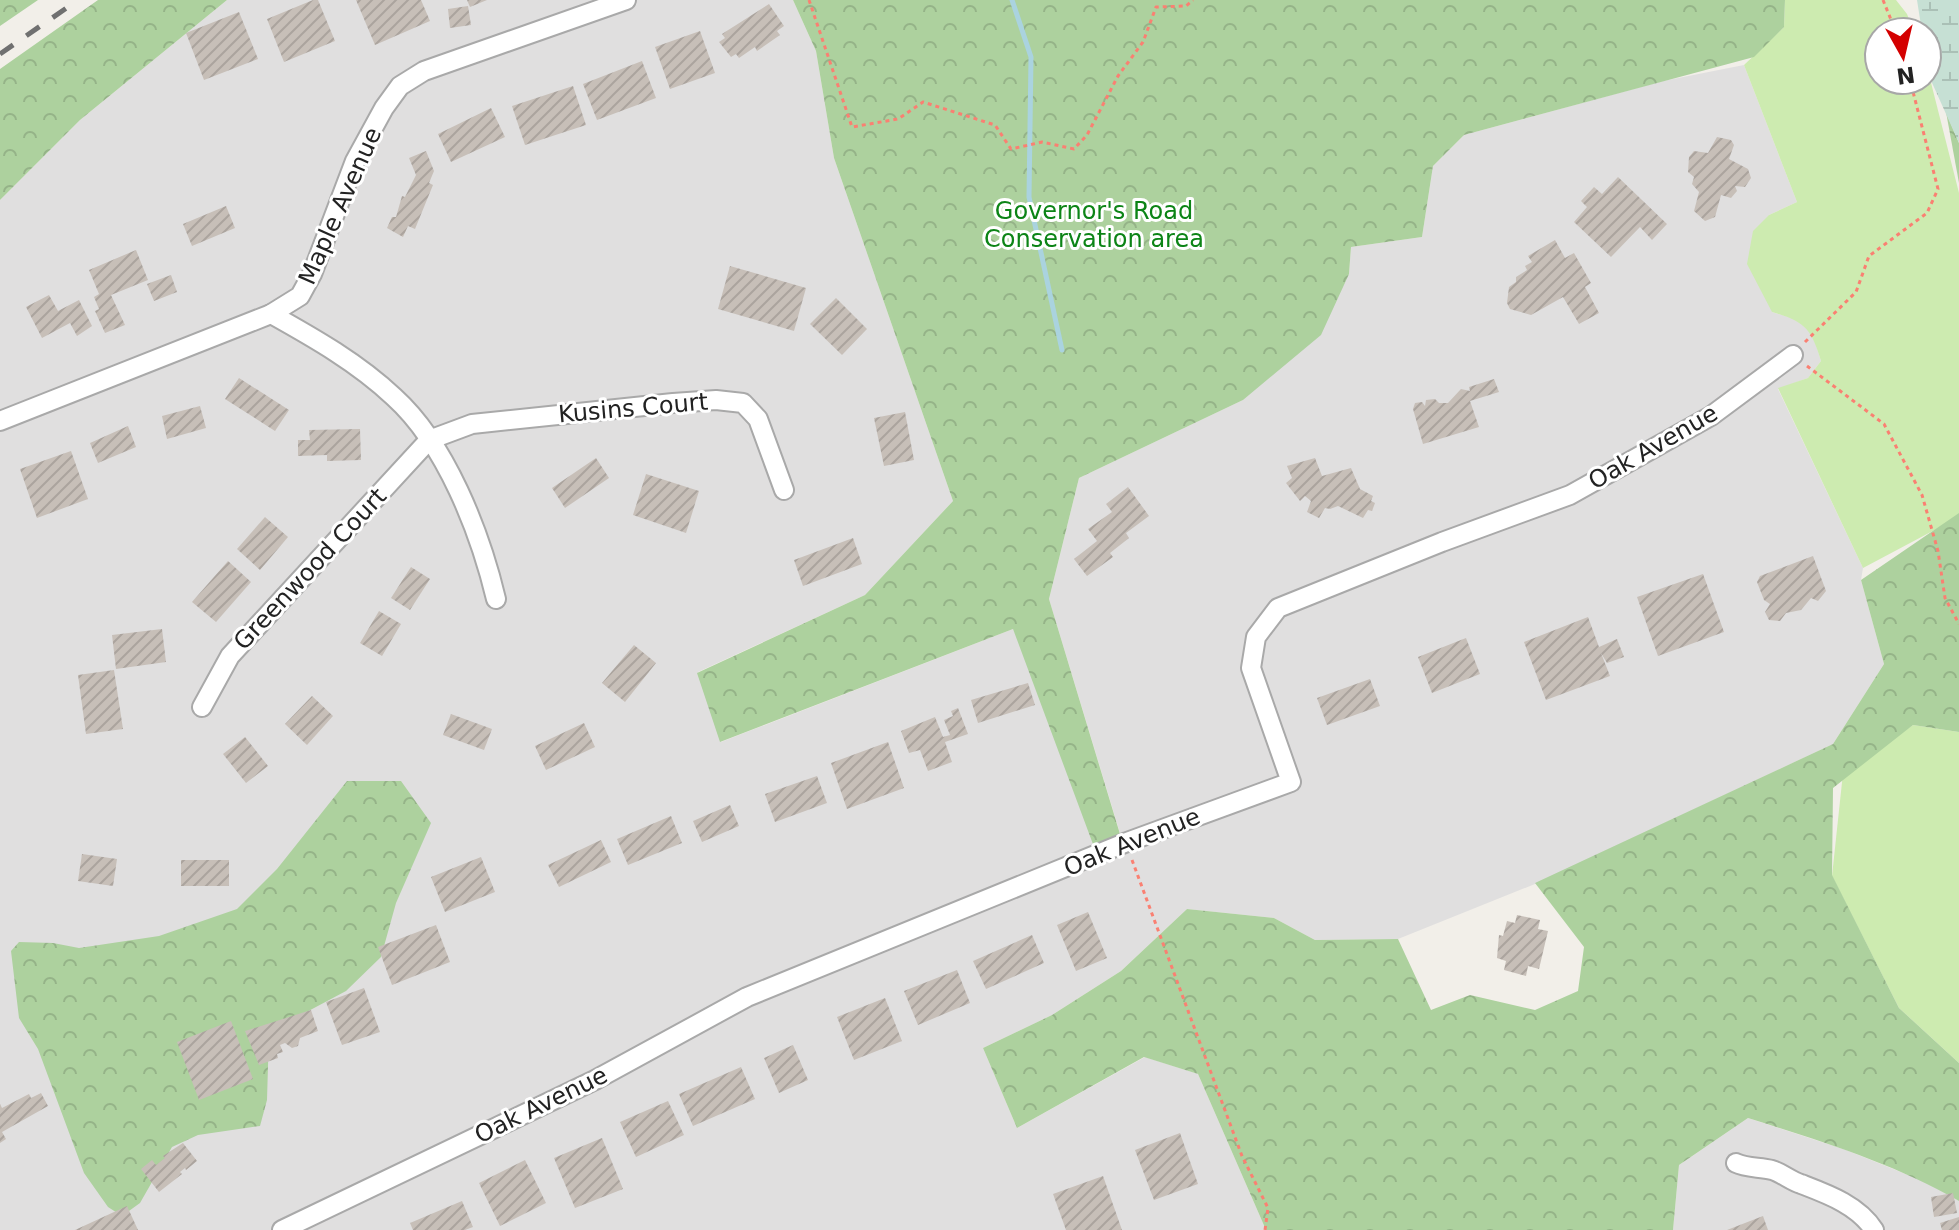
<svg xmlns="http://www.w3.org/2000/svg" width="1959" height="1230" font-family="'DejaVu Sans',sans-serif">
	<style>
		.residential { fill: #e0dfdf }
		.grass { fill: #cdebb0 }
		.forest { fill: url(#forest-crowns) }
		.wetland { fill: url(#wetland-marsh) }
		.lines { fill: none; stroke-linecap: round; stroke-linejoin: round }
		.stream { stroke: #aad3df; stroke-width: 5 }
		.building { fill: url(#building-hatch) }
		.minor-casing { stroke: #a9a9a9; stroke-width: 22 }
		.path { stroke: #fa8072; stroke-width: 3; stroke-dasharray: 4 4; stroke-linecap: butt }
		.minor { stroke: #fff; stroke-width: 18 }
		.rail { stroke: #707070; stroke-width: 5; stroke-dasharray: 16 16; stroke-linecap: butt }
		.labels { text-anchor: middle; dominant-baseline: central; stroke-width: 6; stroke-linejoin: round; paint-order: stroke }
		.street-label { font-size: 24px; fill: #222; stroke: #fff }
		.park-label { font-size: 24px; fill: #0c8416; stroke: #fff }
	</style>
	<defs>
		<pattern id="forest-crowns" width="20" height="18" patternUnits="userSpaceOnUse" patternTransform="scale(2)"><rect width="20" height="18" fill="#add19e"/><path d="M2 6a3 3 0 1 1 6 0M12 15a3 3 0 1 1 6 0" fill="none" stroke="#95b388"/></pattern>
		<pattern id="wetland-marsh" width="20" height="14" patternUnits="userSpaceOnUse" patternTransform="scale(2)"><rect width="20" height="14" fill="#c6e0d4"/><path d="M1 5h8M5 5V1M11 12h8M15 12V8" fill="none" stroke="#aac0b6"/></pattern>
		<pattern id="building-hatch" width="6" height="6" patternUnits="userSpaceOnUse" patternTransform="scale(2)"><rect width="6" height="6" fill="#c7bfb8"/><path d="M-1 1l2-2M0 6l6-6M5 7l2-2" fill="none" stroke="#aba49e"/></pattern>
	</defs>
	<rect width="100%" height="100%" fill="#f2efe9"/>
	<g class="residential">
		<polygon points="227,0 793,0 816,51 834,158 953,501 865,595 698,672 721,742 1013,629 1123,843 1049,599 1079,478 1243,400 1349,274 1351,247 1422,237 1433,166 1464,135 1663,81 1744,65 1797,202 1769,215 1772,312 1798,320 1813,335 1821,361 1808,378 1778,389 1863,568 1861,580 1884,664 1833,744 1535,884 1398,939 1315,940 1274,918 1187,909 1121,971 1052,1015 983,1048 1017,1128 1145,1057 1198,1074 1266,1230 0,1230 0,200 80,120"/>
		<polygon points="1748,1118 1846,1150 1933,1185 1959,1201 1959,1230 1673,1230 1679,1165"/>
	</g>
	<g class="grass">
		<path d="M1785 0H1896L1907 14 1914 32H1879V80H1927V67L1959 193V517L1863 568 1778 388 1808 378 1821 361C1811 328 1805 322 1772 312L1747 264 1753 231 1769 215 1797 202 1744 65 1784 27Z"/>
		<polygon points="1913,725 1959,732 1959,1063 1899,1008 1832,876 1843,773"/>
	</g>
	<g class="forest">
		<polygon points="0,0 38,0 0,26"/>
		<polygon points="98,0 227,0 80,120 0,200 0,69"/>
		<polygon points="793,0 1785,0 1784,27 1754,57 1464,135 1433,166 1422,237 1351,247 1349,274 1321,335 1243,400 1079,478 1049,599 1123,844 1097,855 1013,629 720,742 697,673 865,595 953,501 834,158 816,51"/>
		<polygon points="1946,112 1959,143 1959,183"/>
		<path d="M1959 513V732L1913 725 1833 788 1832 875 1899 1008 1959 1063V1201C1893 1163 1820 1141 1748 1118L1679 1165 1673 1230H1266L1198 1074 1144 1057 1017 1128 983 1048 1052 1015 1121 971 1187 909 1274 918 1315 940 1398 939 1431 1010 1470 995 1535 1010 1578 991 1584 947 1535 883 1833 744 1884 664 1861 580Z"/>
		<polygon points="347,781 401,781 431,823 396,903 381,957 346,991 269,1032 267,1100 260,1126 198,1135 172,1147 140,1203 122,1216 108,1207 84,1173 38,1049 19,1018 11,951 19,942 53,943 79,948 159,936 237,909 277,869"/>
	</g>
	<polygon class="wetland" points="1917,0 1959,0 1959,143 1929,76 1927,32 1922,32"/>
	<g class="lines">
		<polyline class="stream" points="1012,0 1031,57 1029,197 1062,350"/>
	</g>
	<g class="building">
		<polygon points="313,0 318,0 335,41 284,62 267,19"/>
		<polygon points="356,0 421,0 430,21 375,45"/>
		<polygon points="467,0 487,0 470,7"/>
		<polygon points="769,4 784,26 777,31 780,35 757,51 755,47 739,58 736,54 731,57 719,42 725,38 722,34"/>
		<polygon points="468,6 471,25 450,28 448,9"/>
		<polygon points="239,12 258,59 204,80 186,33"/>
		<polygon points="700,31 715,73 670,89 655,47"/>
		<polygon points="642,61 656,98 597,120 583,84"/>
		<polygon points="573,86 586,125 525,145 512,106"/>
		<polygon points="491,108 505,137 451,162 438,134"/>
		<polygon points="1717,137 1731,140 1734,145 1729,159 1748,169 1751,178 1745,187 1735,186 1737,191 1731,198 1721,195 1715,217 1705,221 1694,211 1699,192 1692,184 1694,177 1688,172 1689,157 1694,151 1708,153"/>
		<polygon points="426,151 434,171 429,183 433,185 415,229 408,226 403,237 387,228 392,217 396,217 402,196 405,197 416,175 409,158"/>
		<polygon points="1618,177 1667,224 1652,240 1640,227 1611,257 1574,222 1587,207 1581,201 1594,187 1602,194"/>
		<polygon points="226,206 235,228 192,246 183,224"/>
		<polygon points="1555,240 1565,258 1574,253 1591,283 1585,287 1599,313 1579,324 1563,297 1531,315 1510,309 1507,303 1509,287 1516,282 1516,277 1527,270 1525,266 1532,262 1528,256"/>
		<polygon points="136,250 148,280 111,295 125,325 105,333 95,311 99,309 94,297 99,294 89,270"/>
		<polygon points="730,266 806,288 794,331 718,309"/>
		<polygon points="171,275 177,292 154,301 147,284"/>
		<polygon points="49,295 58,311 79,300 92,326 77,336 70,323 42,338 26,307"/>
		<polygon points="836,298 867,329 842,355 810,324"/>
		<polygon points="239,378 289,410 275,431 225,399"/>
		<polygon points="1494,379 1499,392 1470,401 1479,427 1423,444 1413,409 1415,403 1422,402 1425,406 1426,400 1435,399 1439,403 1448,403 1461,389 1470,391 1469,387"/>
		<polygon points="200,406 206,428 167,439 162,416"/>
		<polygon points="905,412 914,460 884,466 874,418"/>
		<polygon points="128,426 136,447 98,463 90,443"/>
		<polygon points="360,429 361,460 327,461 327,455 298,456 298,440 310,440 309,430"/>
		<polygon points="71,451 88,499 37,518 20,469"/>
		<polygon points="596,458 609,478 565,508 552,488"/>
		<polygon points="1315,458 1322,476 1351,468 1360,489 1373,496 1371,501 1375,503 1372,511 1368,510 1363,518 1338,506 1330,509 1325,508 1319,518 1307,512 1311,501 1305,496 1300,501 1286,483 1292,478 1287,466"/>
		<polygon points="646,474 699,491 686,533 633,515"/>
		<polygon points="1128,487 1149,516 1126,533 1129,538 1110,553 1113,557 1087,576 1074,559 1097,541 1088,529 1112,512 1106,504"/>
		<polygon points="265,517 288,537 260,570 237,549"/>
		<polygon points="853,538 862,564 803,586 794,560"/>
		<polygon points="1813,556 1826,591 1818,601 1811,598 1801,610 1786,613 1780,621 1769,620 1765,612 1770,604 1764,600 1757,582 1760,576"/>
		<polygon points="228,561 251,582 216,622 192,602"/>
		<polygon points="411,567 430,579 410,610 391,598"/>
		<polygon points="1703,574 1724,632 1658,656 1637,597"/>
		<polygon points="379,611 401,624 382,656 360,643"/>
		<polygon points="1588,617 1599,647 1617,639 1624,657 1607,663 1601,653 1610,676 1546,700 1524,642"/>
		<polygon points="162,629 166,662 116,669 112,635"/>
		<polygon points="1466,638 1480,674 1432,693 1418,657"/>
		<polygon points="634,645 656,663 625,702 602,683"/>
		<polygon points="114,670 123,729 86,734 78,675"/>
		<polygon points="1370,679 1380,706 1327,725 1317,698"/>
		<polygon points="1028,683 1035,705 978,723 971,700"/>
		<polygon points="312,696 333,716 307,745 285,724"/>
		<polygon points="958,708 968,734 945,742 952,762 928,771 920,750 909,753 901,731 935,717 943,737 950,735 944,720 953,716 951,711"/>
		<polygon points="451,714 492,729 484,750 443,735"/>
		<polygon points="584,723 595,747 546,770 535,746"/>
		<polygon points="245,737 268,766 246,783 223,754"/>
		<polygon points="888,742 904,788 847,809 831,763"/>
		<polygon points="817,776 827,803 775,822 765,794"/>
		<polygon points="730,805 739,826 702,842 693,821"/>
		<polygon points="671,816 682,843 628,865 617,839"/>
		<polygon points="601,840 611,862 559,887 548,865"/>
		<polygon points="82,854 117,859 113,886 78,881"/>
		<polygon points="481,857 495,892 445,912 431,877"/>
		<rect x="181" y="860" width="48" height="26"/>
		<polygon points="1088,912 1107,958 1076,971 1057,925"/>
		<polygon points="1517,915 1540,920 1538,929 1548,931 1539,969 1528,966 1526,976 1504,970 1506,961 1497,958 1499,935 1503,936 1507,921 1515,923"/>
		<polygon points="436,925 450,962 392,985 378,947"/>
		<polygon points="1032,935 1044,963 986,989 973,961"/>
		<polygon points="957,970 970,1003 918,1025 904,991"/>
		<polygon points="364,988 380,1032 342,1045 326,1002"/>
		<polygon points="885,998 902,1041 854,1060 837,1017"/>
		<polygon points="311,1010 318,1031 300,1038 298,1046 292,1048 285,1043 280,1045 283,1052 277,1054 278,1058 259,1065 245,1031"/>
		<polygon points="231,1021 253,1079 199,1100 177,1042"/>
		<polygon points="793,1045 808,1080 779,1093 764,1058"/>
		<polygon points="741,1067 755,1099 693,1126 679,1094"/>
		<polygon points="41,1093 48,1106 2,1132 6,1139 0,1143 0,1104 2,1108 29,1094 31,1098"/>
		<polygon points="668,1101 684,1135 636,1157 620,1122"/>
		<polygon points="1180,1133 1198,1184 1154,1200 1135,1150"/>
		<polygon points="602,1138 623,1189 575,1208 554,1158"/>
		<polygon points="183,1143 197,1161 186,1170 185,1168 180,1172 182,1174 159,1192 141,1169 152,1160 156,1165 165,1158 163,1156"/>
		<polygon points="525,1160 546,1203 500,1226 479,1183"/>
		<polygon points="1103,1176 1122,1230 1066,1230 1053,1194"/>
		<polygon points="1953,1193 1957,1213 1934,1217 1931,1197"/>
		<polygon points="462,1201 473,1227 465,1230 413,1230 410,1223"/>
		<polygon points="127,1206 138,1230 75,1230"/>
		<polygon points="1763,1216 1768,1230 1727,1230"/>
		<polygon points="1959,1217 1959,1230 1942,1230 1940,1223"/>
	</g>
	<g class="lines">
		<defs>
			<g id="minor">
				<path d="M271 314C314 338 358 363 394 397 446 444 480 532 496 599"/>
				<polyline points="0,421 271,314 300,296 312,274 355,161 384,108 400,86 424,71 626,0"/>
				<polyline points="202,707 230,656 429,440 472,424 673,403 716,400 743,403 758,419 784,490"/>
				<path d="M1736 1163C1746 1168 1760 1167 1772 1170 1782 1173 1791 1181 1801 1184 1827 1194 1858 1205 1874 1230"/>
				<polyline points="282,1230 595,1080 747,997 1127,842 1291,782 1251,668 1256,637 1278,608 1442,542 1570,495 1711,416 1793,355"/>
			</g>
		</defs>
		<use href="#minor" class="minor-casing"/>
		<g class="path">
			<polyline points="809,0 852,127 898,119 923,102 995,125 1011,149 1042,142 1074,149 1087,135 1118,76 1143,42 1156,7 1186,6 1193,0"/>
			<polyline points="1883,0 1896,32"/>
			<polyline points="1805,342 1856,292 1869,256 1927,213 1938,189 1910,80"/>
			<polyline points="1807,366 1884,424 1922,495 1938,551 1945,598 1959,624"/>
			<polyline points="1132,860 1242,1156 1268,1208 1265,1230"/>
		</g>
		<use href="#minor" class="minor"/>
		<polyline class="rail" points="0,54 78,0"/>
	</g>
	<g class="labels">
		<g class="street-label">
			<text transform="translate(340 206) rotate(-66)">Maple Avenue</text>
			<text transform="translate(633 408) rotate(-5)">Kusins Court</text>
			<text transform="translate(1653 447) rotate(-30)">Oak Avenue</text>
			<text transform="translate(310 569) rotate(-47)">Greenwood Court</text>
			<text transform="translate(1132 842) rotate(-22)">Oak Avenue</text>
			<text transform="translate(541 1105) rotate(-26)">Oak Avenue</text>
		</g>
		<g class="park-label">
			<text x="1094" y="211">Governor's Road<tspan x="1094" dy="28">Conservation area</tspan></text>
		</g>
	</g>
	<g transform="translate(1903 56) rotate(172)"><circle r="38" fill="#ffffff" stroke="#a7a7a7" stroke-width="2"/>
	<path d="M0-6L14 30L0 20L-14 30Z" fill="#d40000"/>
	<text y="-12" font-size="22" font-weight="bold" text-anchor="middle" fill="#222222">N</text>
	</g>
</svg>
